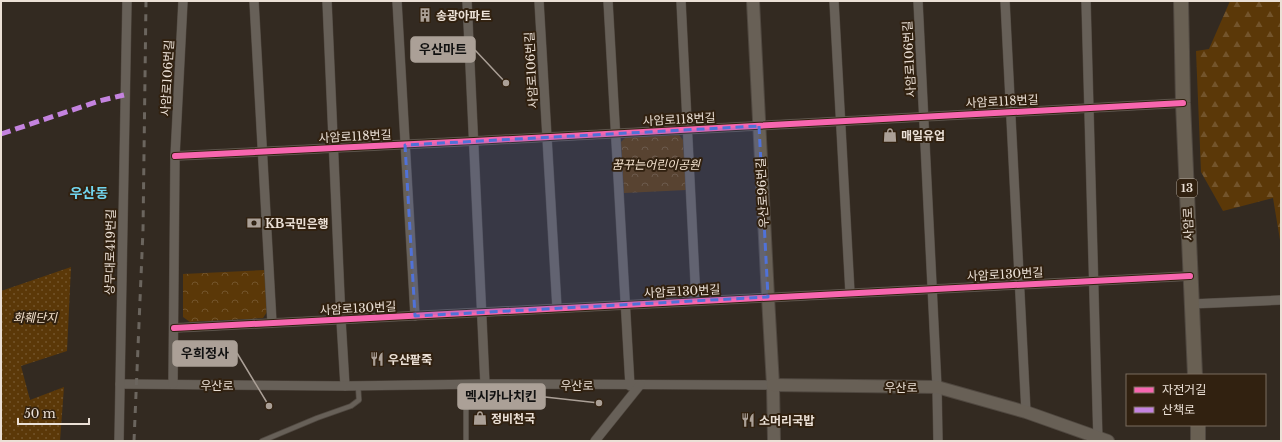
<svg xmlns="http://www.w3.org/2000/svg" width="1282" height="442" font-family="'Libre Baskerville','Noto Sans KR',serif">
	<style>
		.forest { fill: url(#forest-firs) }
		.park { fill: url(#park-crowns) }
		.garden { fill: url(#garden-dots) }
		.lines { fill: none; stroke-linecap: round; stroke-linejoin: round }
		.lane-casing { stroke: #504840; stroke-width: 6 }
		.street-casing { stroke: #504840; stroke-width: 10 }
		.secondary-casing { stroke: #504840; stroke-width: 14 }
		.primary-casing { stroke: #504840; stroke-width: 16 }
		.lane { stroke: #676058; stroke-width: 4.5 }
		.street { stroke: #676058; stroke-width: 9 }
		.secondary { stroke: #686056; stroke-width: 12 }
		.primary { stroke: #696053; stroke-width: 14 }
		.rail { stroke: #6b655e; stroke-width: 3; stroke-dasharray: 7 7; stroke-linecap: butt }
		.quiet { stroke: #c483df; stroke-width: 5; stroke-dasharray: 10 5; stroke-linecap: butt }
		.cycleway-casing { stroke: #312110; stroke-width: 8 }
		.cycleway { stroke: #f766af; stroke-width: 6 }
		.marked { fill: #5072d8; fill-opacity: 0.2; stroke: #5072d8; stroke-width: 3; stroke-dasharray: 8 5; stroke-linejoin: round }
		.labels { text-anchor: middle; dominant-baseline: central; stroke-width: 4; stroke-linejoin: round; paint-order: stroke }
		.shield { fill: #312110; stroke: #b3a79b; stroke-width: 1 }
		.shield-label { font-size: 11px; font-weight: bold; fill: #ebe0d6 }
		.poi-label { font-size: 12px; font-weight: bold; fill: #ebe0d6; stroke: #312110; text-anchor: start }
		.street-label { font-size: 12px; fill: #ebe0d6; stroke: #312110 }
		.park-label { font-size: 12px; font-style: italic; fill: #f2e0cd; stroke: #312110 }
		.quarter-label { font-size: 14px; font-weight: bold; fill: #72d5ef; stroke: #312110 }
		.leader { fill: none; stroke: #aba097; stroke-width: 1.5 }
		.callout-dot { fill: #aba097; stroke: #312110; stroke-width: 1.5 }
		.callout { fill: #aba097; stroke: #aba097; stroke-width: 1.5 }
		.callout-label { font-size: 13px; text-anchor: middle; font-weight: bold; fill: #111 }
	</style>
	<defs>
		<pattern id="forest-firs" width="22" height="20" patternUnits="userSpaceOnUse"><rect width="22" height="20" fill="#5b3808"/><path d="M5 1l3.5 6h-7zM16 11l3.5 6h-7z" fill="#73542b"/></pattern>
		<pattern id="park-crowns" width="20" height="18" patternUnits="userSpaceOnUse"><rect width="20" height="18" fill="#5b3808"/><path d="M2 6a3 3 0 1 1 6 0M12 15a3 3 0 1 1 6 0" fill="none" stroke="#73542b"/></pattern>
		<pattern id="garden-dots" width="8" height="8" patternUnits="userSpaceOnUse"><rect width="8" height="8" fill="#5b3808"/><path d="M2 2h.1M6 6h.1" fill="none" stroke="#73542b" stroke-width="1.8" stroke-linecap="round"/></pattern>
	</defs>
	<rect width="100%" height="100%" fill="#332a21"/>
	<polygon class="forest" points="1230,1 1281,1 1281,246 1273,198 1223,211 1201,172 1196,51 1209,49"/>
	<g class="park">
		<polygon points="679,135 683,140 686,190 624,193 621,142 626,137"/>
		<polygon points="265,270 267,312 263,318 190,322 183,317 183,274"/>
	</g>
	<polygon class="garden" points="71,267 67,351 21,366 30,400 64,387 60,441 1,441 1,291"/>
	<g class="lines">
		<defs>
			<g id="lane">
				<polyline points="466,384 466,441"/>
				<polyline points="262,441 317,418 351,406 359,400 358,385"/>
			</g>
			<g id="street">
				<polyline points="254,1 272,323"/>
				<polyline points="327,1 341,320 345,386"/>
				<polyline points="397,1 415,316"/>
				<polyline points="467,1 485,384"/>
				<polyline points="539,1 557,308"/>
				<polyline points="608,1 630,386"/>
				<polyline points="681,1 696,301"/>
				<polyline points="834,1 850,293"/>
				<polyline points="918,1 937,387 938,441"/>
				<polyline points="1005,1 1026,412"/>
				<polyline points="1086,1 1098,441"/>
				<polyline points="175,156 474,141 1183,103"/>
				<polyline points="1191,304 1281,300"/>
				<polyline points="174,328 1190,276"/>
				<polyline points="120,384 345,386 485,384 773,385"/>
				<polyline points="173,384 175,156 183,1"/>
				<polyline points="119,441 127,1"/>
				<polyline points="595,441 640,385"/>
			</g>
			<g id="secondary">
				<polyline points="753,1 768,297 773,385 774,441"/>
				<polyline points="773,385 937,387 1026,412 1108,441"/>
			</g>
			<g id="primary">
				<polyline points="1181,1 1183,103 1195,375"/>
				<polyline points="1198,425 1198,441"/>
			</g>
		</defs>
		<use href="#lane" class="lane-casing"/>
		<use href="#street" class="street-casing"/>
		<use href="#secondary" class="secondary-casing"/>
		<use href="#primary" class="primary-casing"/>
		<use href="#lane" class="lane"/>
		<use href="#street" class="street"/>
		<use href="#secondary" class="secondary"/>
		<use href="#primary" class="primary"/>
		<polyline class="rail" points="134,441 143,230 146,1"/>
		<polyline class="quiet" points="1,134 99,101 124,95"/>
		<defs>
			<g id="cycleway">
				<polyline points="175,156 474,141 1183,103"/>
				<polyline points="174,328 1190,276"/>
			</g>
		</defs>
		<use href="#cycleway" class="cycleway-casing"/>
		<use href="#cycleway" class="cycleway"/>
	</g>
	<path class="marked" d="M759 126 768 297 415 316 405 145Z"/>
	<defs>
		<symbol id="building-bare" viewBox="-9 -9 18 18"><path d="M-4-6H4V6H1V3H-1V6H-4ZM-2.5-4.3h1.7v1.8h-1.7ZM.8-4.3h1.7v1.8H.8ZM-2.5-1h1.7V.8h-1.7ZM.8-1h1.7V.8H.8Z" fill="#aba097" stroke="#312110" stroke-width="2.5" paint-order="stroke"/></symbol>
		<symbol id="shop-bare" viewBox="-9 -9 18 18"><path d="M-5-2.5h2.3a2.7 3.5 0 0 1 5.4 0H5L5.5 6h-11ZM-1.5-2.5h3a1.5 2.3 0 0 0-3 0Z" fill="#aba097" stroke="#312110" stroke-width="2.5" paint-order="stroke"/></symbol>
		<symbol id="bank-bare" viewBox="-9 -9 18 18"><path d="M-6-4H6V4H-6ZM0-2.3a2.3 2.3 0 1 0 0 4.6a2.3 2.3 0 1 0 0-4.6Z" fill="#aba097" stroke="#312110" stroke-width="2.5" paint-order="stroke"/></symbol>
		<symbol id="restaurant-bare" viewBox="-9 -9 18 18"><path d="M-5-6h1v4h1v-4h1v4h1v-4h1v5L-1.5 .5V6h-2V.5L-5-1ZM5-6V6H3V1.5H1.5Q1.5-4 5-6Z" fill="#aba097" stroke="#312110" stroke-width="2.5" paint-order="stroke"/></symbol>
	</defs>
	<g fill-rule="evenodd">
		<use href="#building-bare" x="415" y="5" width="20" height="20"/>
		<use href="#shop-bare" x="880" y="125" width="20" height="20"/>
		<use href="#bank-bare" x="244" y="213" width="20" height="20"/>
		<use href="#restaurant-bare" x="367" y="349" width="20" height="20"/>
		<use href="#shop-bare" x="470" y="408" width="20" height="20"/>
		<use href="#restaurant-bare" x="738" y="410" width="20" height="20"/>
	</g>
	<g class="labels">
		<rect class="shield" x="1177" y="179" width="20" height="18" rx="3"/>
		<g class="shield-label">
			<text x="1187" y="188">13</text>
		</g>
		<g class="poi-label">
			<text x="436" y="15">송광아파트</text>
			<text x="901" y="135">매일유업</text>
			<text x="265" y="223">KB국민은행</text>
			<text x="388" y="359">우산팥죽</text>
			<text x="491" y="418">정비천국</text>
			<text x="759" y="420">소머리국밥</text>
		</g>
		<g class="street-label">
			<text transform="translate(909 59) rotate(-93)">사암로106번길</text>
			<text transform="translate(531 70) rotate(-93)">사암로106번길</text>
			<text transform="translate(167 78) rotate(-87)">사암로106번길</text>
			<text transform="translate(1002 101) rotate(-3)">사암로118번길</text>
			<text transform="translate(679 119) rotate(-3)">사암로118번길</text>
			<text transform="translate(355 136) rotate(-3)">사암로118번길</text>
			<text transform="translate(762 193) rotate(-93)">우산로96번길</text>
			<text transform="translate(1188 224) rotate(-92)">사암로</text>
			<text transform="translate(110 252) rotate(-89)">상무대로419번길</text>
			<text transform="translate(1005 274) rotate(-3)">사암로130번길</text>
			<text transform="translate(682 291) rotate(-3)">사암로130번길</text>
			<text transform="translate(358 308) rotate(-3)">사암로130번길</text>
			<text x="217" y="385">우산로</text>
			<text x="577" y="385">우산로</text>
			<text x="901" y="387">우산로</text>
		</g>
		<g class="park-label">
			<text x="656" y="164">꿈꾸는어린이공원</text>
			<text x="35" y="317">화훼단지</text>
		</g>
		<g class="quarter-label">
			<text x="89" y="193">우산동</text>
		</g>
	</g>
	<path class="leader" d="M506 83L475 50M269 406L237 353M599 403L545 397"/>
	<g class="callout-dot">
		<circle cx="506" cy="83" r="4"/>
		<circle cx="269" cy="406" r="4"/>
		<circle cx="599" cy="403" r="4"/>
	</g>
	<g class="callout">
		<rect x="411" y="37" width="64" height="25" rx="4"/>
		<rect x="173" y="341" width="64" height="25" rx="4"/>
		<rect x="458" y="384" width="87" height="25" rx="4"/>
	</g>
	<g class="callout-label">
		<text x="443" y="54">우산마트</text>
		<text x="205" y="358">우희정사</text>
		<text x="501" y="401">멕시카나치킨</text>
	</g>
	<rect width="1282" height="442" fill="none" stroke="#ebe0d6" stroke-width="4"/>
	<rect x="1126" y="374" width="140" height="52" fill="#312110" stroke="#7b6d5f"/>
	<rect x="1134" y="387" width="20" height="6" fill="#f766af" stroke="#7b6d5f"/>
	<text x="1162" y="394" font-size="12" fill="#ebe0d6">자전거길</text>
	<rect x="1134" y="407" width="20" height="6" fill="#c483df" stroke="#7b6d5f"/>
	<text x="1162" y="414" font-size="12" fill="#ebe0d6">산책로</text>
	<path d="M18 418v6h71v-6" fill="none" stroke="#ebe0d6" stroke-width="2"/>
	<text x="24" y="418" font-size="12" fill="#ebe0d6" stroke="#312110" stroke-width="3" paint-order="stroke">50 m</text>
</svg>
